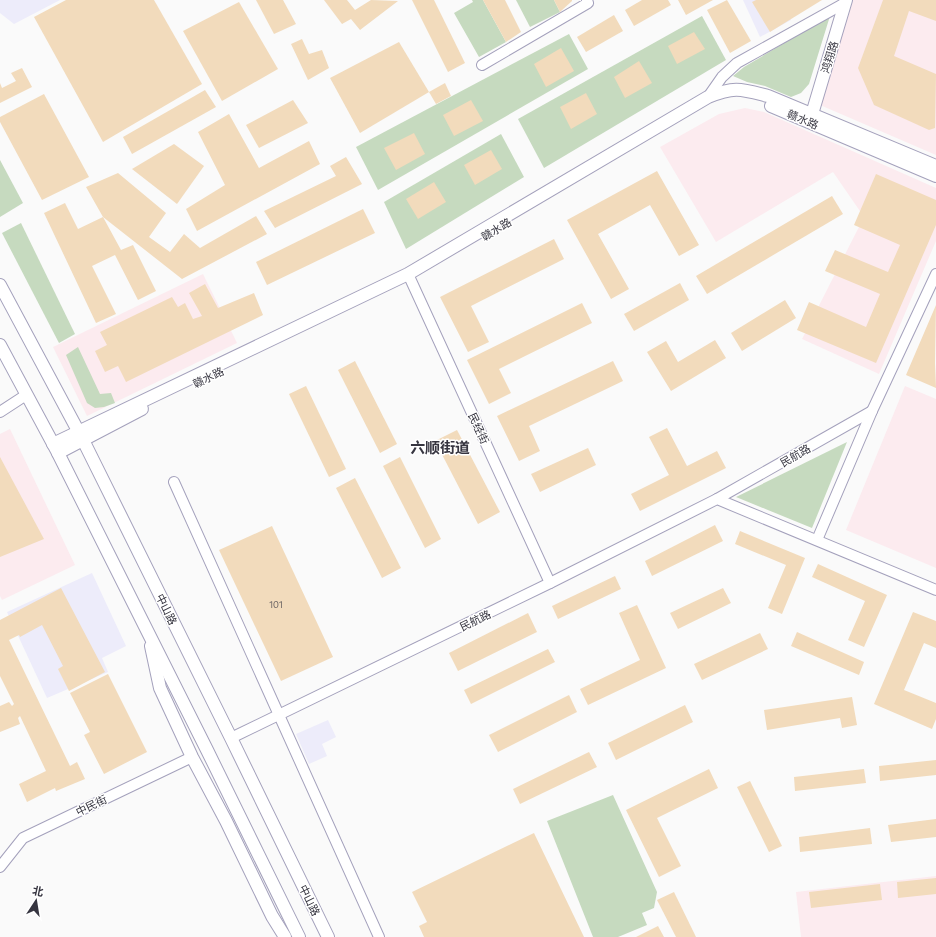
<svg xmlns="http://www.w3.org/2000/svg" width="936" height="937" font-family="Commissioner,'Noto Sans SC',sans-serif">
	<style>
		.commercial { fill: #fcebef }
		.built { fill: #edecfa }
		.green { fill: #c6dabf }
		.building { fill: #f2dbbc }
		.lines { fill: none; stroke-linecap: round; stroke-linejoin: round }
		.minor-casing { stroke: #a4a1bc; stroke-width: 12 }
		.major-casing { stroke: #a4a1bc; stroke-width: 14 }
		.minor { stroke: #fff; stroke-width: 10 }
		.major { stroke: #fff; stroke-width: 12 }
		.labels { text-anchor: middle; dominant-baseline: central; stroke-width: 3; stroke-linejoin: round; paint-order: stroke }
		.number-label { font-size: 9px; fill: #655e5f }
		.street-label { font-size: 11px; fill: #363540; stroke: #fff }
		.district-label { font-size: 15px; font-weight: bold; fill: #363540; stroke: #fff }
	</style>
	<rect width="100%" height="100%" fill="#fafafa"/>
	<g class="commercial">
		<polygon points="853,0 936,0 936,155 820,105"/>
		<polygon points="745,108 764,112 936,188 936,241 879,374 802,339 864,217 833,172 716,242 660,147 719,114"/>
		<polygon points="203,274 237,343 87,416 53,347"/>
		<polygon points="905,386 936,399 936,568 846,530"/>
		<polygon points="10,429 75,565 2,600 0,596 0,434"/>
		<polygon points="936,876 936,937 801,937 796,892"/>
	</g>
	<g class="built">
		<polygon points="0,0 60,0 14,24 0,13"/>
		<polygon points="743,0 783,0 791,20 760,37"/>
		<polygon points="92,573 126,646 102,658 108,672 47,698 7,612"/>
		<polygon points="328,720 336,737 322,744 327,756 309,764 296,734"/>
	</g>
	<g class="green">
		<polygon points="472,0 483,0 506,42 479,57 454,13 473,2"/>
		<polygon points="516,0 554,0 560,12 530,27"/>
		<polygon points="702,16 726,60 544,168 518,119"/>
		<polygon points="830,16 809,84 801,93 791,97 765,86 747,82 733,76 744,67"/>
		<polygon points="569,34 588,69 378,190 356,147"/>
		<polygon points="501,134 524,177 406,249 384,202"/>
		<polygon points="0,160 23,203 0,217"/>
		<polygon points="21,223 75,334 59,343 2,233"/>
		<polygon points="78,347 100,394 111,393 115,403 104,407 95,408 87,403 66,355"/>
		<polygon points="847,442 812,528 736,497"/>
		<polygon points="613,795 657,892 654,908 642,913 647,925 618,937 593,937 547,821"/>
	</g>
	<g class="building">
		<polygon points="66,0 154,0 202,84 103,142 34,17"/>
		<polygon points="256,0 283,0 296,24 274,34"/>
		<polygon points="324,0 347,0 355,10 371,0 398,1 360,30 351,19 342,24"/>
		<polygon points="412,0 434,0 465,63 448,72"/>
		<polygon points="483,0 505,0 521,32 506,42"/>
		<polygon points="554,0 572,0 572,1 560,12"/>
		<polygon points="642,0 668,0 671,5 634,26 625,10"/>
		<polygon points="678,0 713,0 686,15"/>
		<polygon points="727,0 751,41 730,53 707,10"/>
		<polygon points="756,0 822,0 770,32 752,2"/>
		<polygon points="883,0 936,0 936,21 909,11 894,56 936,74 935,128 929,130 874,105 858,68"/>
		<polygon points="239,2 278,69 222,101 183,31"/>
		<polygon points="614,15 623,31 586,52 577,37"/>
		<polygon points="694,32 705,49 677,64 668,46"/>
		<polygon points="302,39 309,54 322,50 329,68 308,80 291,44"/>
		<polygon points="399,42 429,92 360,133 330,78"/>
		<polygon points="561,48 574,71 546,87 534,64"/>
		<polygon points="639,61 652,83 625,98 614,77"/>
		<polygon points="22,68 32,87 0,103 0,83 2,88 16,81 11,73"/>
		<polygon points="445,83 451,96 436,104 429,92"/>
		<polygon points="205,90 216,107 132,154 123,137"/>
		<polygon points="586,93 597,114 571,129 560,107"/>
		<polygon points="44,94 89,177 42,200 0,122 0,117"/>
		<polygon points="293,100 308,123 259,148 246,125"/>
		<polygon points="471,100 483,121 454,136 443,115"/>
		<polygon points="229,114 259,168 309,141 320,164 197,231 186,209 225,185 198,132"/>
		<polygon points="414,133 425,154 396,170 384,148"/>
		<polygon points="174,144 204,166 177,204 132,169"/>
		<polygon points="491,150 502,169 475,185 464,165"/>
		<polygon points="346,157 362,184 275,228 264,211 336,176 330,166"/>
		<polygon points="657,171 699,245 679,256 650,205 598,234 629,289 611,299 567,220"/>
		<polygon points="118,173 166,213 149,237 170,252 184,234 200,248 256,216 267,234 182,279 103,217 86,187"/>
		<polygon points="876,174 936,200 936,225 876,363 797,330 809,302 866,327 880,294 825,271 835,250 888,272 900,245 854,225"/>
		<polygon points="434,182 446,202 418,219 406,199"/>
		<polygon points="832,196 843,214 707,294 696,276"/>
		<polygon points="65,203 78,229 103,217 121,250 133,245 156,291 138,300 115,255 92,266 116,314 96,323 44,213"/>
		<polygon points="363,209 375,233 267,285 256,262"/>
		<polygon points="554,239 564,259 471,306 489,342 468,352 440,297"/>
		<polygon points="680,283 689,300 634,331 624,314"/>
		<polygon points="205,284 218,308 254,293 263,315 126,382 118,366 105,372 95,351 107,345 100,332 172,297 178,307 185,303 193,319 202,316 189,293"/>
		<polygon points="785,300 796,318 742,351 731,333"/>
		<polygon points="582,303 592,323 499,369 511,393 489,404 467,360"/>
		<polygon points="936,305 935,363 936,388 906,375"/>
		<polygon points="715,340 726,358 671,391 647,352 666,341 678,362"/>
		<polygon points="355,361 397,444 380,453 338,370"/>
		<polygon points="613,361 623,381 529,426 540,451 519,461 497,416"/>
		<polygon points="306,386 346,469 329,477 289,394"/>
		<polygon points="667,428 687,466 717,451 726,468 640,511 631,494 669,475 649,437"/>
		<polygon points="457,430 500,512 478,524 435,441"/>
		<polygon points="588,448 596,465 540,492 531,474"/>
		<polygon points="0,457 44,539 0,557"/>
		<polygon points="400,457 441,539 425,548 383,466"/>
		<polygon points="355,478 401,568 382,578 336,488"/>
		<polygon points="715,525 723,541 652,576 645,561"/>
		<polygon points="272,526 333,657 281,681 219,550"/>
		<polygon points="740,531 805,558 782,614 768,608 786,565 735,544"/>
		<polygon points="818,564 887,595 864,647 848,640 865,601 812,577"/>
		<polygon points="615,576 621,589 558,619 552,606"/>
		<polygon points="61,588 105,672 69,691 58,669 63,666 42,625 20,637 19,635 9,640 70,766 77,762 85,779 56,791 55,788 27,802 19,784 46,771 20,716 18,718 20,724 0,732 0,706 9,702 12,706 14,704 0,676 0,620"/>
		<polygon points="723,588 731,603 678,629 670,613"/>
		<polygon points="637,605 666,668 588,705 580,689 640,660 619,613"/>
		<polygon points="913,612 936,621 936,648 924,643 904,690 936,703 936,719 932,729 874,704"/>
		<polygon points="528,613 537,632 458,671 449,653"/>
		<polygon points="797,632 864,662 859,675 791,646"/>
		<polygon points="760,633 768,649 702,680 694,664"/>
		<polygon points="548,649 555,662 471,704 464,690"/>
		<polygon points="108,674 147,752 104,774 84,735 90,732 70,693"/>
		<polygon points="569,695 577,712 498,752 489,735"/>
		<polygon points="852,697 857,725 842,728 840,718 767,730 764,710"/>
		<polygon points="685,705 693,722 616,760 608,743"/>
		<polygon points="589,752 597,767 520,804 513,789"/>
		<polygon points="936,760 936,775 880,781 879,766"/>
		<polygon points="709,769 718,788 657,818 681,866 659,877 626,810"/>
		<polygon points="864,769 866,783 795,791 794,777"/>
		<polygon points="750,781 782,846 769,852 737,787"/>
		<polygon points="936,819 936,837 891,842 888,825"/>
		<polygon points="870,828 872,844 800,852 799,837"/>
		<polygon points="534,833 584,937 424,937 419,926 427,922 412,892"/>
		<polygon points="936,878 936,894 898,898 897,882"/>
		<polygon points="880,884 882,900 811,908 809,892"/>
		<polygon points="674,892 696,937 676,937 657,900"/>
		<polygon points="658,926 664,937 636,937"/>
	</g>
	<g class="lines">
		<defs>
			<g id="minor">
				<polyline points="482,65 588,3 587,0"/>
				<polyline points="708,97 722,77 737,63 845,3"/>
				<polyline points="408,274 550,583"/>
				<polyline points="0,412 26,395"/>
				<polyline points="174,482 379,937"/>
				<polyline points="717,499 872,411"/>
				<polyline points="817,540 872,411 936,274"/>
				<polyline points="231,738 550,583 717,499 936,590"/>
				<polyline points="0,867 23,838 192,757"/>
			</g>
			<g id="major">
				<polyline points="771,106 936,176"/>
				<polyline points="812,114 846,0"/>
				<polyline points="0,285 83,440 231,738 328,937"/>
				<polyline points="0,345 58,453 207,750 299,937"/>
				<path d="M53 444 408 274 708 97C735 86 741 89 768 96L936 166"/>
				<polyline points="58,453 142,409"/>
				<polyline points="151,646 160,688 192,757 226,821 272,916 285,937"/>
			</g>
		</defs>
		<use href="#minor" class="minor-casing"/>
		<use href="#major" class="major-casing"/>
		<use href="#minor" class="minor"/>
		<use href="#major" class="major"/>
	</g>
	<g class="labels">
		<g class="number-label">
			<text x="276" y="604">101</text>
		</g>
		<g class="street-label">
			<text transform="translate(829 57) rotate(-73)">鸿翔路</text>
			<text transform="translate(803 119) rotate(23)">赣水路</text>
			<text transform="translate(496 229) rotate(-31)">赣水路</text>
			<text transform="translate(208 377) rotate(-26)">赣水路</text>
			<text transform="translate(479 428) rotate(65)">民经街</text>
			<text transform="translate(795 455) rotate(-30)">民航路</text>
			<text transform="translate(167 609) rotate(64)">中山路</text>
			<text transform="translate(475 620) rotate(-26)">民航路</text>
			<text transform="translate(91 805) rotate(-26)">中民街</text>
			<text transform="translate(310 900) rotate(64)">中山路</text>
		</g>
		<g class="district-label">
			<text x="440" y="447">六顺街道</text>
		</g>
	</g>
	<g transform="translate(36 901) rotate(12)" stroke="#ffffff" stroke-width="3" paint-order="stroke">
	<path d="M0-3L7 15L0 10L-7 15Z" fill="#363540"/>
	<text y="-6" font-size="11" font-weight="bold" text-anchor="middle" fill="#363540">北</text>
	</g>
</svg>
